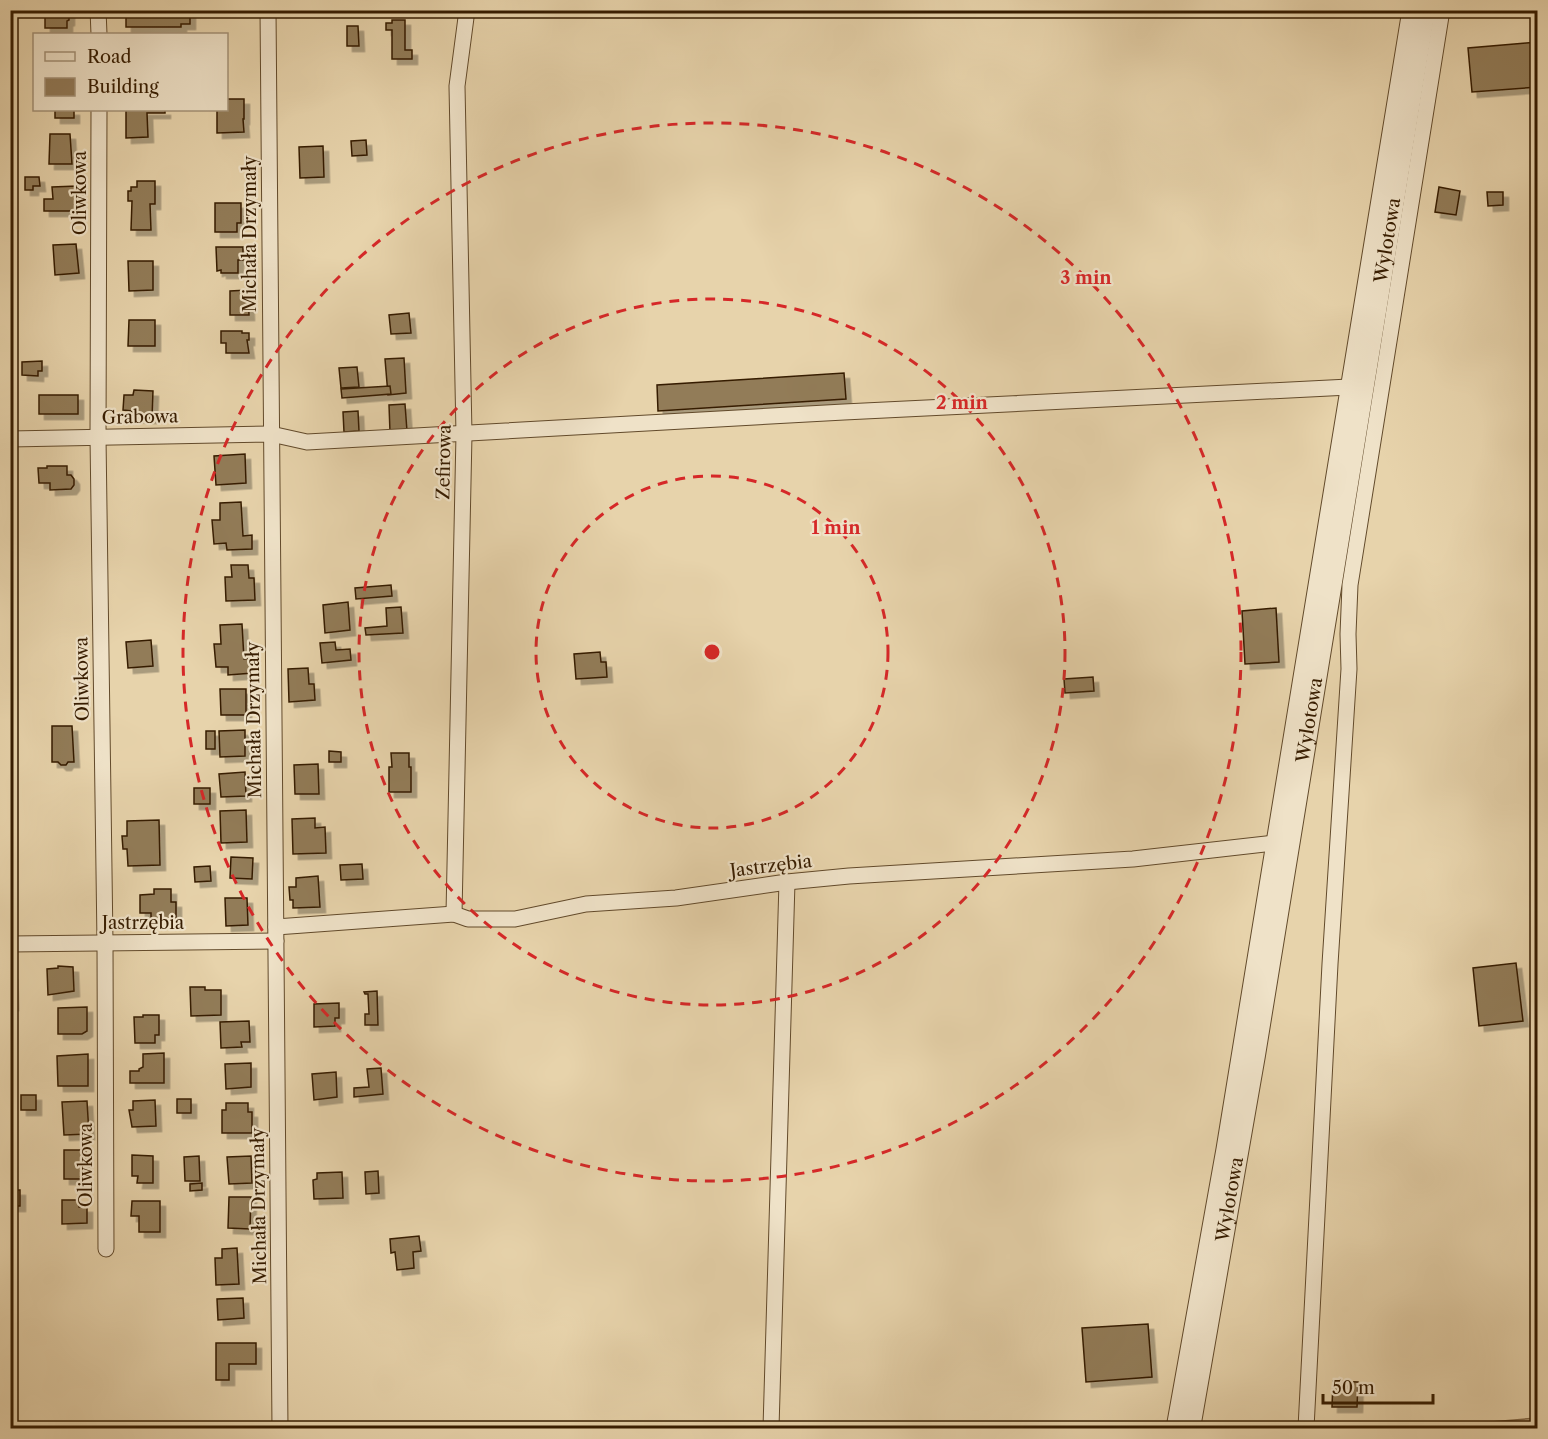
<svg xmlns="http://www.w3.org/2000/svg" width="1548" height="1439" font-family="'Libre Caslon Text',serif">
	<style>
		.green { fill: #c9b48e; stroke: #806847; stroke-width: 1.5 }
		.building { fill: #927b59; stroke: #361c00; stroke-width: 1.5; filter: url(#shadow) }
		.lines { fill: none; stroke-linecap: round; stroke-linejoin: round }
		.minor-casing { stroke: #624a2b; stroke-width: 17 }
		.tertiary-casing { stroke: #624a2b; stroke-width: 22 }
		.minor { stroke: #efe2c8; stroke-width: 15 }
		.tertiary { stroke: #efe2c8; stroke-width: 20 }
		.ring { fill: none; stroke: #d62828; stroke-width: 3; stroke-dasharray: 10 8 }
		.labels { text-anchor: middle; dominant-baseline: central; stroke-width: 4.5; stroke-linejoin: round; paint-order: stroke }
		.street-label { font-size: 18px; fill: #361c00; stroke: #efe2c8 }
		.centre { fill: #d62828; stroke: #efe2c8; stroke-width: 3 }
		.ring-label { font-size: 18px; text-anchor: middle; font-weight: bold; fill: #d62828; stroke: #efe2c8; stroke-width: 4.5; stroke-linejoin: round; paint-order: stroke }
	</style>
	<defs>
		<filter id="shadow"><feDropShadow dx="5.5" dy="5.5" stdDeviation="0" flood-color="#0004"/></filter>
	</defs>
	<rect width="100%" height="100%" fill="#e7d3ab"/>
	<filter id="stains"><feTurbulence type="fractalNoise" baseFrequency=".00333" numOctaves="4"/><feColorMatrix values="0 0 0 0 .2 0 0 0 0 .09 0 0 0 0 .02 0 0 0 .5 -.17"/></filter>
	<radialGradient id="worn" r=".72"><stop offset=".6" stop-color="#630" stop-opacity="0"/><stop offset="1" stop-color="#630" stop-opacity=".3"/></radialGradient>
	<polygon class="green" points="1537,1418 1537,1428 1420,1428"/>
	<g class="building">
		<polygon points="45,10 71,10 69,13 69,20 67,21 67,28 45,28"/>
		<polygon points="126,10 190,10 190,24 181,24 181,27 126,27"/>
		<polygon points="392,20 405,20 405,50 412,50 412,59 392,59 392,30 386,30 386,23 392,23"/>
		<polygon points="347,26 358,26 359,46 347,46"/>
		<polygon points="1538,42 1538,87 1472,92 1468,48"/>
		<polygon points="226,99 244,99 244,119 243,119 244,132 217,133 217,110 226,110"/>
		<rect x="55" y="110" width="19" height="8"/>
		<polygon points="126,110 165,110 165,113 147,113 148,137 126,138"/>
		<polygon points="50,134 70,134 72,164 49,164"/>
		<polygon points="366,140 367,155 352,156 351,141"/>
		<polygon points="323,146 324,177 300,178 299,147"/>
		<polygon points="25,177 39,177 40,186 33,186 33,190 25,190"/>
		<polygon points="137,181 155,181 155,204 150,204 151,230 131,230 132,201 128,201 128,191 131,191 131,187 137,187"/>
		<polygon points="77,186 77,211 44,211 44,199 53,199 52,187"/>
		<polygon points="1439,187 1460,191 1456,215 1435,212"/>
		<polygon points="1487,192 1503,192 1503,205 1488,206"/>
		<polygon points="215,203 241,203 241,223 237,223 237,232 215,232"/>
		<polygon points="76,244 79,273 55,275 53,245"/>
		<polygon points="216,247 243,247 243,260 238,260 238,273 221,273 221,270 217,271"/>
		<polygon points="128,261 153,261 153,290 129,291"/>
		<polygon points="248,290 249,315 230,315 230,291"/>
		<polygon points="409,313 411,333 391,334 389,315"/>
		<polygon points="129,320 155,320 155,346 128,346"/>
		<polygon points="221,331 242,331 242,333 249,333 249,340 247,340 249,353 226,353 226,343 221,343"/>
		<polygon points="404,358 406,393 388,395 385,359"/>
		<polygon points="42,361 42,371 38,371 38,376 22,375 22,362"/>
		<polygon points="357,367 359,387 341,388 339,368"/>
		<polygon points="844,373 846,399 658,411 657,385"/>
		<polygon points="390,386 391,394 342,398 341,389"/>
		<polygon points="134,390 153,391 152,418 132,417 132,411 123,410 124,395 133,395"/>
		<rect x="39" y="395" width="39" height="19"/>
		<polygon points="405,404 407,431 390,432 389,405"/>
		<polygon points="358,411 359,431 344,432 343,412"/>
		<polygon points="245,454 246,483 216,485 214,456"/>
		<polygon points="47,466 67,466 67,475 71,475 74,479 74,485 71,489 50,490 50,483 39,483 38,468 47,468"/>
		<polygon points="241,502 243,536 252,535 252,549 227,550 226,543 214,544 212,520 220,520 220,503"/>
		<polygon points="231,565 248,565 249,578 254,578 255,600 226,601 225,577 232,577"/>
		<polygon points="391,585 392,596 356,599 355,588"/>
		<polygon points="348,602 350,630 325,633 323,605"/>
		<polygon points="401,607 403,633 366,635 365,628 387,626 386,608"/>
		<polygon points="1276,608 1279,662 1245,664 1242,611"/>
		<polygon points="242,624 244,659 252,658 253,673 228,675 228,667 216,667 214,644 221,644 220,625"/>
		<polygon points="151,640 153,666 128,668 126,642"/>
		<polygon points="335,642 336,650 350,649 351,660 322,663 320,643"/>
		<polygon points="600,652 601,662 606,662 607,677 576,679 574,654"/>
		<polygon points="308,668 309,684 314,684 315,700 289,702 288,669"/>
		<polygon points="1093,677 1094,691 1065,693 1064,679"/>
		<polygon points="220,689 246,689 246,715 221,715"/>
		<polygon points="52,726 72,726 74,762 68,762 66,765 61,765 58,762 52,762"/>
		<polygon points="245,730 245,756 220,757 219,731"/>
		<rect x="206" y="731" width="9" height="18"/>
		<polygon points="329,751 341,752 341,762 329,762"/>
		<polygon points="391,753 409,753 409,767 411,767 411,792 389,792 389,767 392,767"/>
		<polygon points="318,764 319,794 295,794 294,765"/>
		<polygon points="245,772 246,796 221,797 219,774"/>
		<rect x="194" y="788" width="16" height="16"/>
		<polygon points="246,810 247,842 221,843 220,811"/>
		<polygon points="315,818 315,828 325,827 326,853 293,854 292,819"/>
		<polygon points="159,820 160,865 128,866 127,849 123,849 122,836 127,836 127,821"/>
		<polygon points="231,857 253,858 252,879 230,878"/>
		<polygon points="362,864 363,879 341,880 340,865"/>
		<polygon points="210,866 211,881 195,882 194,867"/>
		<polygon points="318,876 320,907 293,908 293,900 290,900 289,887 296,887 296,878"/>
		<polygon points="154,889 171,889 171,902 176,902 176,920 169,920 168,923 151,923 151,913 140,913 140,895 154,894"/>
		<polygon points="225,898 247,898 248,925 226,926"/>
		<polygon points="1516,963 1523,1021 1479,1026 1473,968"/>
		<polygon points="58,966 73,967 74,991 48,995 47,969 58,968"/>
		<polygon points="10,974 12,974 13,1005 10,1005"/>
		<polygon points="190,987 205,987 205,990 221,990 221,1015 191,1016"/>
		<polygon points="377,991 378,1025 365,1025 365,1014 369,1014 368,994 365,994 364,992"/>
		<polygon points="339,1003 339,1018 335,1018 335,1026 314,1027 314,1004"/>
		<polygon points="87,1007 87,1031 82,1034 58,1034 58,1008"/>
		<polygon points="143,1015 159,1015 159,1035 155,1035 155,1043 135,1043 134,1017 143,1017"/>
		<polygon points="249,1021 250,1042 241,1042 242,1047 221,1048 220,1022"/>
		<polygon points="164,1053 164,1083 130,1083 130,1071 139,1071 139,1069 143,1067 143,1054"/>
		<polygon points="88,1054 88,1086 58,1086 57,1056"/>
		<polygon points="251,1063 251,1087 226,1089 225,1064"/>
		<polygon points="381,1068 383,1094 354,1097 354,1088 369,1087 367,1069"/>
		<polygon points="336,1072 337,1097 314,1100 312,1074"/>
		<rect x="21" y="1095" width="15" height="15"/>
		<rect x="177" y="1099" width="14" height="14"/>
		<polygon points="155,1100 156,1126 132,1127 129,1110 133,1110 133,1101"/>
		<polygon points="87,1101 89,1134 64,1135 62,1102"/>
		<polygon points="226,1103 248,1103 248,1112 252,1112 252,1133 222,1133 222,1110 226,1110"/>
		<polygon points="64,1150 86,1150 85,1179 64,1179"/>
		<polygon points="132,1155 153,1156 153,1183 137,1183 138,1176 132,1176"/>
		<polygon points="199,1156 200,1181 185,1181 184,1157"/>
		<polygon points="251,1156 252,1183 229,1184 227,1157"/>
		<polygon points="378,1171 379,1193 366,1194 365,1172"/>
		<polygon points="342,1172 343,1198 314,1199 313,1180 317,1179 317,1173"/>
		<polygon points="202,1183 202,1190 190,1191 190,1184"/>
		<rect x="10" y="1190" width="10" height="16"/>
		<polygon points="229,1197 251,1197 250,1229 228,1228"/>
		<polygon points="62,1200 79,1200 79,1207 87,1207 87,1223 62,1224"/>
		<polygon points="132,1201 160,1201 160,1232 139,1232 139,1216 131,1216"/>
		<polygon points="419,1236 421,1251 413,1252 414,1268 397,1270 395,1252 391,1253 390,1239"/>
		<polygon points="237,1248 239,1284 216,1285 215,1258 222,1258 222,1249"/>
		<polygon points="243,1298 244,1318 218,1320 217,1299"/>
		<polygon points="1148,1324 1152,1377 1086,1382 1082,1328"/>
		<polygon points="216,1343 256,1343 256,1364 229,1364 229,1380 216,1380"/>
		<polygon points="1333,1381 1358,1382 1357,1407 1332,1407"/>
	</g>
	<g class="lines">
		<defs>
			<g id="minor">
				<polyline points="98,10 99,34"/>
				<polyline points="268,10 280,1428"/>
				<polyline points="99,110 98,437 105,943 106,1249"/>
				<polyline points="10,439 271,434 307,442 844,412 1349,387"/>
				<polyline points="454,914 464,434 457,86 467,10"/>
				<polyline points="276,927 454,914 468,919 515,919 586,904 676,898 787,882 849,876 1133,859 1274,843"/>
				<polyline points="10,944 276,941"/>
				<polyline points="771,1428 787,882"/>
				<polyline points="1174,1428 1224,1149 1410,10"/>
				<polyline points="1306,1428 1330,964 1349,669 1348,634 1350,585 1442,10"/>
			</g>
			<g id="tertiary">
				<path id="s1" d="M1190 1428 1255 1055 1425 10"/>
			</g>
		</defs>
		<use href="#minor" class="minor-casing"/>
		<use href="#tertiary" class="tertiary-casing"/>
		<use href="#minor" class="minor"/>
		<use href="#tertiary" class="tertiary"/>
	</g>
	<g class="ring">
		<circle cx="712" cy="652" r="176"/>
		<circle cx="712" cy="652" r="353"/>
		<circle cx="712" cy="652" r="529"/>
	</g>
	<g class="labels">
		<g class="street-label">
			<text transform="translate(80 193) rotate(-90)">Oliwkowa</text>
			<text transform="translate(250 234) rotate(-90)">Michała Drzymały</text>
			<text stroke="none"><textPath href="#s1" startOffset="1204">Wylotowa</textPath></text>
			<text transform="translate(140 417) rotate(-1)">Grabowa</text>
			<text transform="translate(444 462) rotate(-89)">Zefirowa</text>
			<text transform="translate(82 679) rotate(-91)">Oliwkowa</text>
			<text transform="translate(254 720) rotate(-91)">Michała Drzymały</text>
			<text stroke="none"><textPath href="#s1" startOffset="718">Wylotowa</textPath></text>
			<text transform="translate(771 866) rotate(-7)">Jastrzębia</text>
			<text x="143" y="923">Jastrzębia</text>
			<text transform="translate(86 1165) rotate(-90)">Oliwkowa</text>
			<text stroke="none"><textPath href="#s1" startOffset="232">Wylotowa</textPath></text>
			<text transform="translate(259 1206) rotate(-91)">Michała Drzymały</text>
		</g>
	</g>
	<circle cx="712" cy="652" r="9" class="centre"/>
	<g class="ring-label">
		<text x="1086" y="284">3 min</text>
		<text x="962" y="409">2 min</text>
		<text x="836" y="534">1 min</text>
	</g>
	<rect width="1548" height="1439" fill="none" stroke="#e7d3ab" stroke-width="36"/>
	<rect x="12" y="12" width="1524" height="1415" fill="none" stroke="#361c00" stroke-width="3"/>
	<rect x="18" y="18" width="1512" height="1403" fill="none" stroke="#361c00" stroke-width="1.5"/>
	<rect x="33" y="33" width="195" height="78" fill="#efe2c8" stroke="#a59378" stroke-width="1.5"/>
	<rect x="45" y="52" width="30" height="9" fill="#efe2c8" stroke="#a59378" stroke-width="1.5"/>
	<text x="87" y="63" font-size="18" fill="#361c00">Road</text>
	<rect x="45" y="78" width="30" height="18" fill="#927b59" stroke="#a59378" stroke-width="1.5"/>
	<text x="87" y="93" font-size="18" fill="#361c00">Building</text>
	<path d="M1323 1394v9h110v-9" fill="none" stroke="#361c00" stroke-width="3"/>
	<text x="1332" y="1394" font-size="18" fill="#361c00" stroke="#efe2c8" stroke-width="4.5" paint-order="stroke">50 m</text>
	<rect width="100%" height="100%" filter="url(#stains)"/>
	<rect width="100%" height="100%" fill="url(#worn)"/>
</svg>
